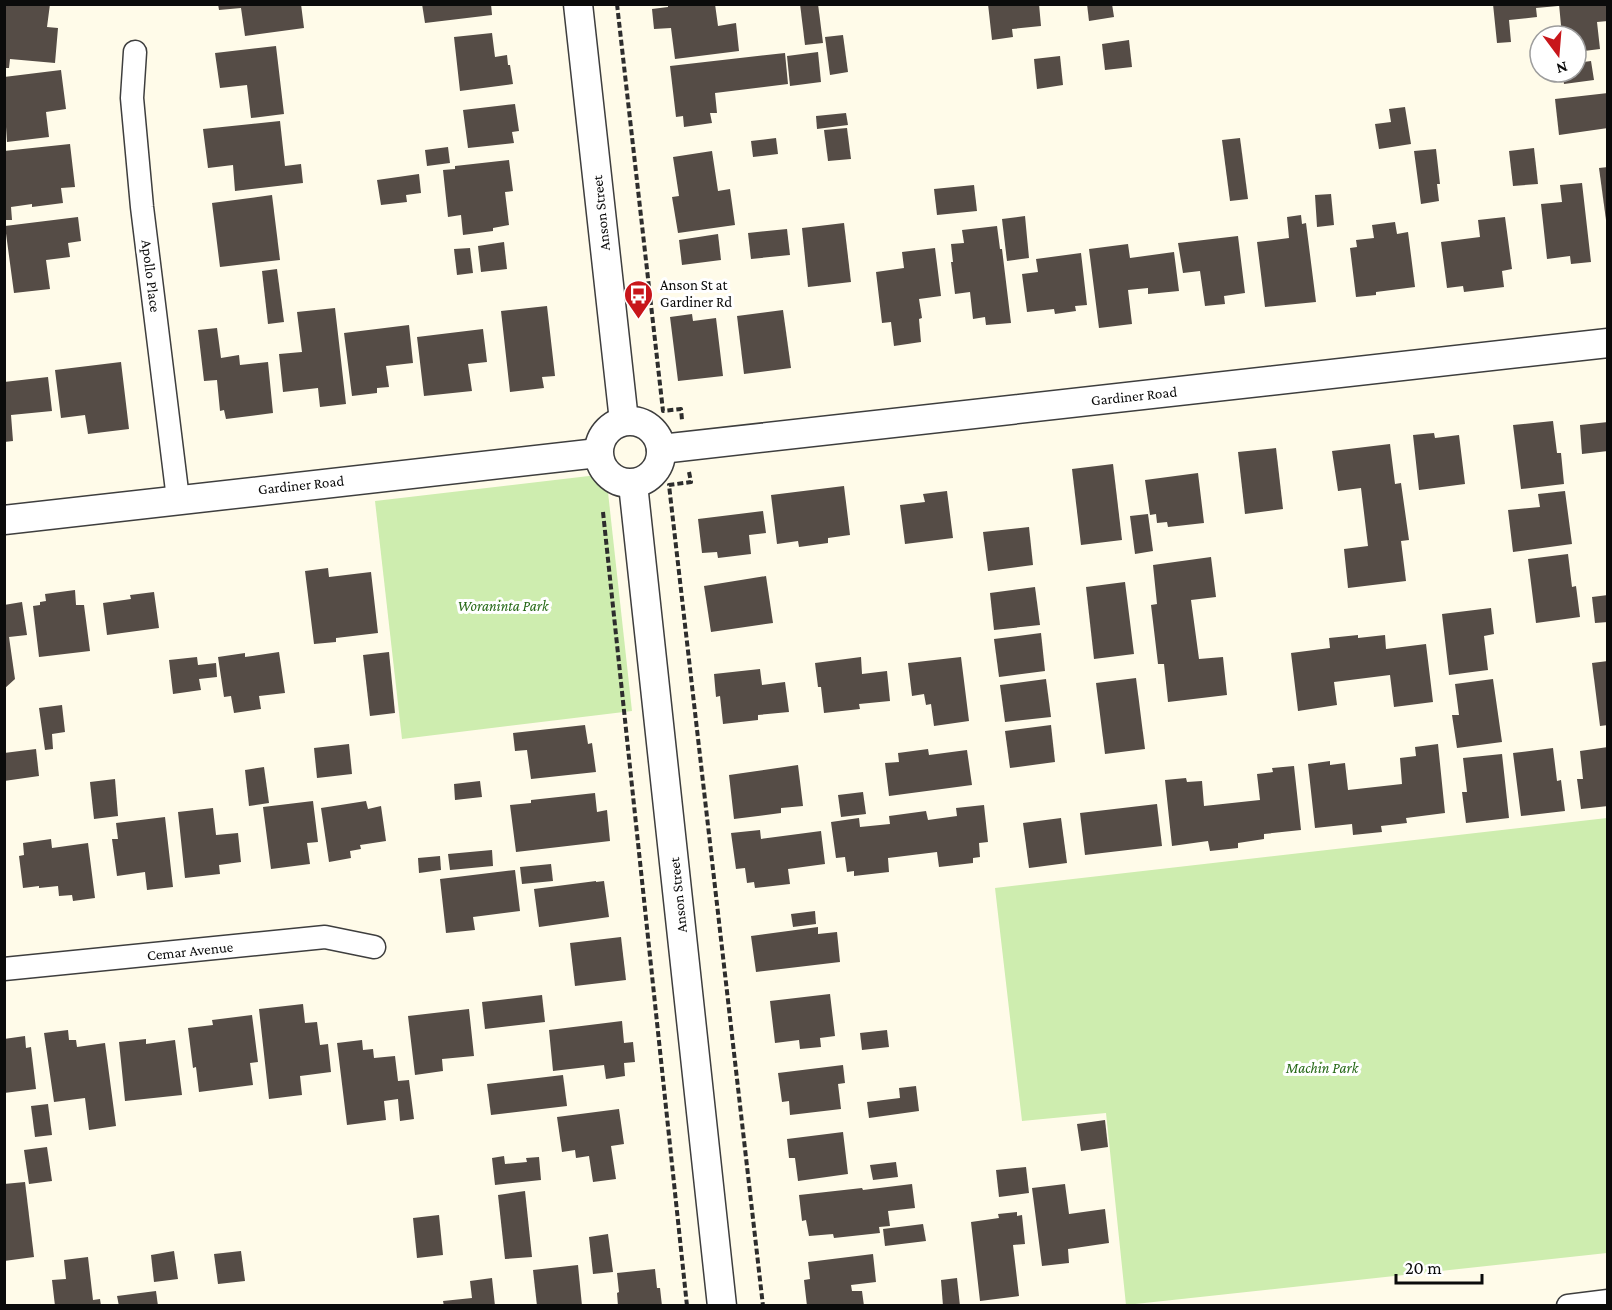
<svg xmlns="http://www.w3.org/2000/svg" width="1612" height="1310" font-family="'Crimson Pro',serif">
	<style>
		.green { fill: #ceedaf }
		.building { fill: #554c46 }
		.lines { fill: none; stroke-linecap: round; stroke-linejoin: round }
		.minor-casing { stroke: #3e3e3e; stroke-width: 25 }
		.tertiary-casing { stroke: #3e3e3e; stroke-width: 31 }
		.path { stroke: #2d2d2d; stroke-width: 4; stroke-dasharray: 6 3; stroke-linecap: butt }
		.minor { stroke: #fff; stroke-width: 22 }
		.tertiary { stroke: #fff; stroke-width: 28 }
		.labels { text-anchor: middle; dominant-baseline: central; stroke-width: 6; stroke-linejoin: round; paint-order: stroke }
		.street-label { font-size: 15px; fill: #0b0b0b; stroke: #fff }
		.poi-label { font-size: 15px; fill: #0b0b0b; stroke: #fff; text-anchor: start }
		.park-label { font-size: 15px; font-style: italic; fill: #256816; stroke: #fff }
	</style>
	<rect width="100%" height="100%" fill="#fffbe9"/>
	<g class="green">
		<polygon points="606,474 632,711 402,739 375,501"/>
		<polygon points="1607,818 1607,1253 1126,1305 1106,1113 1022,1121 995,888"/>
	</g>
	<g class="building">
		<polygon points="4,4 50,4 47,27 58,28 55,63 10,59 9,68 4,68"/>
		<polygon points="218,4 301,4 304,28 245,36 241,8 219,10"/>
		<polygon points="422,4 491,4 492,15 425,23"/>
		<polygon points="668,4 715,4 718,26 736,23 739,51 675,59 671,28 654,29 652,9 668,7"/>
		<polygon points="800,4 818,4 823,43 805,45"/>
		<polygon points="988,4 1039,4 1041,26 1012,29 1013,37 992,40"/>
		<polygon points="1087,4 1112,4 1114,17 1089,21"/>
		<polygon points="1493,4 1558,4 1558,6 1536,8 1537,17 1509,20 1511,42 1497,43"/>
		<polygon points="1559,4 1608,4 1608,21 1597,22 1600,49 1576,52 1576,36 1562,36"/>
		<polygon points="492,33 495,57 507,55 508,65 510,65 513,84 460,91 454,37"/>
		<polygon points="843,35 848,72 830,75 825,37"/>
		<polygon points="1129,40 1132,67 1105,70 1102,44"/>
		<polygon points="276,46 284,114 251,118 247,85 220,88 215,53"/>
		<polygon points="818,52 821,82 790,86 787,56"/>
		<polygon points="785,53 788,84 715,93 717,113 710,113 712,123 684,127 683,116 676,117 670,66"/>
		<polygon points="1060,56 1063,85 1037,89 1034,59"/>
		<polygon points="1591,61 1594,80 1564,84 1562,72 1576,72 1576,63"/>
		<polygon points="61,70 66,109 46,112 49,137 7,142 6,127 4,128 4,77"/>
		<polygon points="1608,93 1608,128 1559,135 1555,99"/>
		<polygon points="515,104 519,131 512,132 514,143 468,148 463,110"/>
		<polygon points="1405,107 1411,144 1379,149 1375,124 1391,122 1389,109"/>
		<polygon points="846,113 848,125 817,129 816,116"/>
		<polygon points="280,121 285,166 301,164 303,183 235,191 233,165 208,168 203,129"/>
		<polygon points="847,128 851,159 828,161 824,130"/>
		<polygon points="776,138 778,154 753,157 751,141"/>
		<polygon points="1240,138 1248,199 1230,201 1222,140"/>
		<polygon points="70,144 75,187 61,188 63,203 32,207 32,204 11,207 12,220 4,220 4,151"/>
		<polygon points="448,147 450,163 427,166 425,150"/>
		<polygon points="1534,148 1538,184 1513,186 1509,151"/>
		<polygon points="1436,149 1440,184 1437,184 1439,201 1421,204 1414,151"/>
		<polygon points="712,151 718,191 730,189 735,225 678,233 672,197 679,196 673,157"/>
		<polygon points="509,160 513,191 505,192 509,225 493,228 493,231 463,235 461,215 448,217 443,170 455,169 455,166"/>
		<polygon points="1608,167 1608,220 1606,220 1599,168"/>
		<polygon points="419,174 421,193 406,195 407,202 381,205 377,180"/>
		<polygon points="1582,183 1591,262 1571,264 1570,256 1547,259 1541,204 1562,202 1560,185"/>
		<polygon points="974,185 977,211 937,215 934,189"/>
		<polygon points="1331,194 1334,225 1317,227 1315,195"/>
		<polygon points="272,195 280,260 220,267 212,203"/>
		<polygon points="1301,215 1302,224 1306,223 1316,302 1265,307 1257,242 1289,238 1287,217"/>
		<polygon points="1025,216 1029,258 1007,261 1002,219"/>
		<polygon points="78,217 81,241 68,243 70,257 46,260 50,289 14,293 5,226"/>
		<polygon points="1505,217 1512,269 1502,271 1504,287 1464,292 1463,286 1447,288 1441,242 1480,237 1478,220"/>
		<polygon points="1395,222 1397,234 1408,232 1415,287 1376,292 1376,295 1356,297 1350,248 1357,247 1356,240 1374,238 1372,225"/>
		<polygon points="844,223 851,282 808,287 802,228"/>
		<polygon points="997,226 1000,249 1002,249 1011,323 986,325 985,317 973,319 970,292 955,294 951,262 953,262 951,244 964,243 962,230"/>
		<polygon points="787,229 790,255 751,259 748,233"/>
		<polygon points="718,234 721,260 682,265 679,240"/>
		<polygon points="1238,236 1245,293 1224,296 1225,304 1205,306 1200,271 1183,273 1178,243"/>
		<polygon points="504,242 507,269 481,272 478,246"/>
		<polygon points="1128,244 1130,258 1174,252 1179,291 1148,294 1148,288 1128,290 1132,324 1099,328 1089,249"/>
		<polygon points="470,248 473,273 457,275 454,249"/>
		<polygon points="935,248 941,296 919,299 922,318 919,319 921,342 894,346 891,322 882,323 876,272 904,268 902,252"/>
		<polygon points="1081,253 1087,305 1075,306 1076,311 1055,314 1054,309 1027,312 1022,274 1038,272 1036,259"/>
		<polygon points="277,269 284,322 268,324 262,271"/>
		<polygon points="547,306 555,376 542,377 544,388 510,392 501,311"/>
		<polygon points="335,308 346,404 320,407 318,388 283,392 279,354 302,352 297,312"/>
		<polygon points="783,310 791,368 744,374 737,316"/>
		<polygon points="692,314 693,321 716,318 723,376 678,381 670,317"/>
		<polygon points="409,325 413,363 386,366 389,387 377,388 377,393 352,396 344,333"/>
		<polygon points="217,328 221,358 239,355 240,365 268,362 273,413 226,419 224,410 220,411 217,380 204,381 198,330"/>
		<polygon points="483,329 487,362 468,364 472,391 424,396 417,337"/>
		<polygon points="121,362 129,429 88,434 85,415 61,418 55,370"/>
		<polygon points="48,377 52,411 11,415 13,441 4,442 4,382"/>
		<polygon points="1553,421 1557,453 1561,453 1564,484 1521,489 1513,425"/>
		<polygon points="1608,422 1608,451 1582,454 1580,425"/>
		<polygon points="1434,433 1435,438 1459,435 1465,484 1419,490 1413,435"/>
		<polygon points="1390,444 1395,484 1401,483 1409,540 1401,541 1406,581 1348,588 1344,549 1368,546 1361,488 1338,491 1332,451"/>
		<polygon points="1276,448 1283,509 1245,514 1238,452"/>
		<polygon points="1113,464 1122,540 1081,545 1072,469"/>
		<polygon points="1198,473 1204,523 1168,527 1167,522 1157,523 1156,514 1150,515 1145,480"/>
		<polygon points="844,486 850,535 828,538 828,543 799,547 798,541 777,544 771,495"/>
		<polygon points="947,491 953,538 905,544 900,505 925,502 923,494"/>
		<polygon points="1565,491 1572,544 1513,552 1508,510 1540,507 1538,494"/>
		<polygon points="763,511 766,533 749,535 751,554 718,558 717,552 702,553 698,519"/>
		<polygon points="1148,514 1153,551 1135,554 1130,516"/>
		<polygon points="1029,527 1033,565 988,571 983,532"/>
		<polygon points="1568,554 1572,587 1576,586 1580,617 1536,623 1528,559"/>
		<polygon points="1211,557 1216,597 1191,600 1199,659 1223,657 1227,695 1168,702 1164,664 1158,664 1151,605 1157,604 1153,565"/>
		<polygon points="328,568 329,577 371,572 378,633 336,638 336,642 314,644 305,571"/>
		<polygon points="766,576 773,623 711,632 704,586"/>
		<polygon points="1125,582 1134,654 1094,659 1086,587"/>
		<polygon points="1035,587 1040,625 994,630 990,593"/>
		<polygon points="75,590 76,605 84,605 90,651 39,657 33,606 40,605 40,602 46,601 45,594"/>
		<polygon points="154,592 159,628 107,635 103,603 131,599 130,595"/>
		<polygon points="1608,595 1608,622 1595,623 1592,597"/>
		<polygon points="22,602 27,635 9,637 15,679 4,689 4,605"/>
		<polygon points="1491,608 1494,634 1484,636 1488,670 1449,675 1442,614"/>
		<polygon points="1041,633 1045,671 999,677 994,639"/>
		<polygon points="1358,635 1358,638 1385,635 1386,649 1426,644 1433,702 1394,707 1390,675 1334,682 1337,705 1298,711 1291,653 1330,648 1329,638"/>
		<polygon points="279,652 285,693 259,696 261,709 234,713 231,696 224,697 218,657 245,653 245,657"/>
		<polygon points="389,652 395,713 370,716 363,655"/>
		<polygon points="197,657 198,665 216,663 217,677 199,679 201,690 173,694 169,660"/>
		<polygon points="861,657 862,674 887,671 890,701 859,704 860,709 824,713 821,687 818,687 815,663"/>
		<polygon points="961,657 969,721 934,726 931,704 926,705 924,694 912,696 908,663"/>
		<polygon points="1608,661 1608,725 1600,726 1592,663"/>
		<polygon points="760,669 762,685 785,682 789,712 758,715 758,720 723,724 720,696 716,697 714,674"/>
		<polygon points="1136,678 1145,749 1105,754 1096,683"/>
		<polygon points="1046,679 1051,717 1005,722 1000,685"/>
		<polygon points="1493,679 1502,742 1457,748 1452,715 1459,715 1455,684"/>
		<polygon points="62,705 65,732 52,734 53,749 45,750 39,708"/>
		<polygon points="585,725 588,744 592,743 596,772 531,779 527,750 515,751 513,733"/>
		<polygon points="1051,725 1055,762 1010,768 1005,731"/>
		<polygon points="349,744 352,774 317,778 314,748"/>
		<polygon points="1438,744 1445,813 1406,818 1407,823 1381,826 1382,832 1353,835 1352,824 1315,828 1308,764 1330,761 1330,765 1345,763 1348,790 1402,784 1400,758 1416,756 1415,747"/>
		<polygon points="1608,747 1608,806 1581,809 1577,779 1583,779 1580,751"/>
		<polygon points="1553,748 1557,781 1561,780 1565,811 1521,816 1513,753"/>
		<polygon points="36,749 39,776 4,781 4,753"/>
		<polygon points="928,749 929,755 967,750 972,785 889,796 885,763 899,762 898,753"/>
		<polygon points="1502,754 1509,818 1466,823 1462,792 1467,792 1463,758"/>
		<polygon points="798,765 803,806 781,808 781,813 734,819 729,775"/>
		<polygon points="1294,766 1301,830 1264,834 1264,839 1238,843 1238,848 1210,851 1208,841 1172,846 1165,780 1186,778 1187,782 1202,781 1204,806 1260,800 1257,774 1273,772 1272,768"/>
		<polygon points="264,767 269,803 249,806 245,770"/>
		<polygon points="115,779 118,816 94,819 90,782"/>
		<polygon points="480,781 482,797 455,800 454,784"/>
		<polygon points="863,792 866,814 841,817 838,795"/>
		<polygon points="595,793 597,812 607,810 610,841 516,852 510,805 531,803 531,800"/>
		<polygon points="313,801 318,842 307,843 310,864 271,869 263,807"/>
		<polygon points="366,801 368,809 381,806 386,841 360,845 361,849 350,851 351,858 329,862 321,808"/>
		<polygon points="1157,804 1162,846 1085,855 1080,813"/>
		<polygon points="984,805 988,842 979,843 980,857 973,858 973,863 939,867 937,852 888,858 889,872 854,876 854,871 847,872 845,857 836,858 831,822 859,818 860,827 890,824 889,816 926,811 928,820 957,816 956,808"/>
		<polygon points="213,808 216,835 238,833 241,862 219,865 220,874 185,878 178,812"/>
		<polygon points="165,817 173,887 147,890 145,872 117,876 112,839 118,839 116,823"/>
		<polygon points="1061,818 1067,863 1029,868 1023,823"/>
		<polygon points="760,830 761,839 821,831 825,864 788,869 790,884 755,888 754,882 747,883 745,868 736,869 731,833"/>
		<polygon points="51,839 52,848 88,843 95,898 73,901 72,895 59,896 58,886 39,888 39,886 23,888 19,856 24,855 23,843"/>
		<polygon points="492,850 493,866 450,870 448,854"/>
		<polygon points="440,856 441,870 419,873 418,858"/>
		<polygon points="551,864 553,881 522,884 520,867"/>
		<polygon points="515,870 520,911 473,917 475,930 446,933 440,879"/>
		<polygon points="596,881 596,882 604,881 609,917 539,927 534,889"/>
		<polygon points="815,911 816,924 793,927 791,914"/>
		<polygon points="818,927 818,934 837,932 840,962 756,972 751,936"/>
		<polygon points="621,937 626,980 575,986 570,943"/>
		<polygon points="830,994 835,1036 820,1038 821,1047 800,1049 799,1040 775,1043 770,1001"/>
		<polygon points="542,995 545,1022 485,1029 482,1002"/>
		<polygon points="303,1004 305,1023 317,1022 320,1045 328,1044 331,1072 300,1076 302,1095 269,1099 259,1009"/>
		<polygon points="469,1009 474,1056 442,1059 443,1071 415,1075 408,1016"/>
		<polygon points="252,1015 258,1062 250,1063 253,1085 199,1092 196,1067 193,1068 188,1028 213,1025 212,1020"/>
		<polygon points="622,1021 624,1043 633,1042 635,1062 624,1063 625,1076 606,1079 604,1065 553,1071 549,1030"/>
		<polygon points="68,1030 69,1040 76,1040 77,1047 105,1043 116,1126 89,1130 85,1098 54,1102 44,1033"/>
		<polygon points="887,1030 889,1047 862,1050 860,1033"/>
		<polygon points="25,1036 26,1048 31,1047 36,1089 4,1093 4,1039"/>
		<polygon points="146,1039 146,1044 175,1040 182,1095 125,1101 119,1042"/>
		<polygon points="362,1040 363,1050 373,1049 374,1058 395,1056 398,1081 409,1080 414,1119 400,1121 398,1099 384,1101 386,1120 347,1125 337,1043"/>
		<polygon points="843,1065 845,1083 838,1084 841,1109 790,1115 789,1101 782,1102 778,1073"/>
		<polygon points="563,1075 567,1106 491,1115 487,1084"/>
		<polygon points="916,1086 919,1111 869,1118 867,1102 900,1098 899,1088"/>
		<polygon points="48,1104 52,1135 35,1137 31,1106"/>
		<polygon points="619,1109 624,1144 611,1146 616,1179 593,1182 589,1156 576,1158 575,1150 562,1152 557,1117"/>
		<polygon points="1105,1120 1108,1147 1081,1151 1077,1124"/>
		<polygon points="843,1132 848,1174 798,1181 795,1158 789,1158 787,1139"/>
		<polygon points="47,1147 52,1181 29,1184 24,1150"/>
		<polygon points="504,1156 505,1164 527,1162 526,1158 539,1157 541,1180 495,1185 492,1158"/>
		<polygon points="896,1162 898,1177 873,1180 870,1165"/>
		<polygon points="1026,1167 1029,1193 999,1197 996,1170"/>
		<polygon points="25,1182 34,1257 4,1261 4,1184"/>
		<polygon points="912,1184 915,1208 888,1211 890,1226 879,1227 880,1233 834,1238 833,1234 809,1236 806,1220 802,1221 799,1195 862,1188 863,1190"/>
		<polygon points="1065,1184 1069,1214 1105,1209 1109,1243 1068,1249 1069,1263 1042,1266 1032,1188"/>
		<polygon points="525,1191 532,1257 505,1259 498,1195"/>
		<polygon points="1017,1212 1017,1216 1022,1215 1025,1244 1013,1245 1019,1296 980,1301 971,1222 999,1218 998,1214"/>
		<polygon points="439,1215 443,1255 417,1258 413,1218"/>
		<polygon points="923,1224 926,1241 885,1246 883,1229"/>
		<polygon points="608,1234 613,1272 593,1274 589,1237"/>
		<polygon points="174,1251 178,1279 154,1282 151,1255"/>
		<polygon points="241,1251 245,1281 218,1284 214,1254"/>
		<polygon points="873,1254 876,1282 851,1285 852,1291 862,1291 864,1306 807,1306 804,1280 810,1279 808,1262"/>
		<polygon points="88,1257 93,1300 100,1299 101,1306 55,1306 52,1280 66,1279 64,1260"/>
		<polygon points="578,1265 582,1306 537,1306 533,1270"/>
		<polygon points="655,1269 657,1288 660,1288 662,1306 618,1306 617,1293 619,1292 617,1273"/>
		<polygon points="492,1278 495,1306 444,1306 443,1301 472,1298 470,1281"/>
		<polygon points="957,1278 960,1306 943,1306 941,1280"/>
		<polygon points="156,1291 158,1306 119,1306 117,1296"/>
	</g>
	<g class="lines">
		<defs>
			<g id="minor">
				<polyline points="135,52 132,98 142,207 178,499"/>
				<polyline points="4,969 325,937 374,947"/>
				<polyline points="1568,1306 1608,1301"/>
			</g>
			<g id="tertiary">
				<polyline points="578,4 624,421"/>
				<circle cx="630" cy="452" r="31"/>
				<polyline points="661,449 1608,343"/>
				<polyline points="633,484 722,1306"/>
				<polyline points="4,520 598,453"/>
			</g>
		</defs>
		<use href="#minor" class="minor-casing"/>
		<use href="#tertiary" class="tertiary-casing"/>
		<g class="path">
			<polyline points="617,4 663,411 681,409 682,420"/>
			<polyline points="689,472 691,482 669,485 763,1306"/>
			<polyline points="603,512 687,1306"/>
		</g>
		<use href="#minor" class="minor"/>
		<use href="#tertiary" class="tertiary"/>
	</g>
	<defs>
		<symbol id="bus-pin" viewBox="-11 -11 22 30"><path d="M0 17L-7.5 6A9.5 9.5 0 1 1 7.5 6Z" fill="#c8161b" stroke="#fff"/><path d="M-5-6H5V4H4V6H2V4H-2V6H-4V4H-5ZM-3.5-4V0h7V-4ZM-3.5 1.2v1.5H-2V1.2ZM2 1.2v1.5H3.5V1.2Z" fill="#fff"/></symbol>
	</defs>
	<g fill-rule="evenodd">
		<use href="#bus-pin" x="622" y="278" width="33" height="45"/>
	</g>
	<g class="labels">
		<g class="street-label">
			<text transform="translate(601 213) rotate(-96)">Anson Street</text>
			<text transform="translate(151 276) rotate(83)">Apollo Place</text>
			<text transform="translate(1134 396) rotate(-6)">Gardiner Road</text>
			<text transform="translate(301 485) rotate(-6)">Gardiner Road</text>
			<text transform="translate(678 895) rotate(-96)">Anson Street</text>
			<text transform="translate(190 951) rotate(-6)">Cemar Avenue</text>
		</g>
		<g class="poi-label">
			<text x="660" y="285">Anson St at<tspan x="660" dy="17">Gardiner Rd</tspan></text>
		</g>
		<g class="park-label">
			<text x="503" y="606">Woraninta Park</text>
			<text x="1322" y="1068">Machin Park</text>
		</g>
	</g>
	<rect width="1612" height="1310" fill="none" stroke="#0b0b0b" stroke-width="12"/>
	<g transform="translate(1558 54) rotate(164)"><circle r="28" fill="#ffffff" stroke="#9d9d9d" stroke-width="1.5"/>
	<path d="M0-4.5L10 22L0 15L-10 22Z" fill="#c8161b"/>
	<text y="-9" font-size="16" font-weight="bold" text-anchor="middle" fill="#0b0b0b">N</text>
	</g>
	<path d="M1396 1274v9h86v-9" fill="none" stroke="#0b0b0b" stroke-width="3"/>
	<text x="1405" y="1274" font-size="18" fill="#0b0b0b" stroke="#ffffff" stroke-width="4.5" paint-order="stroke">20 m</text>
</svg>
